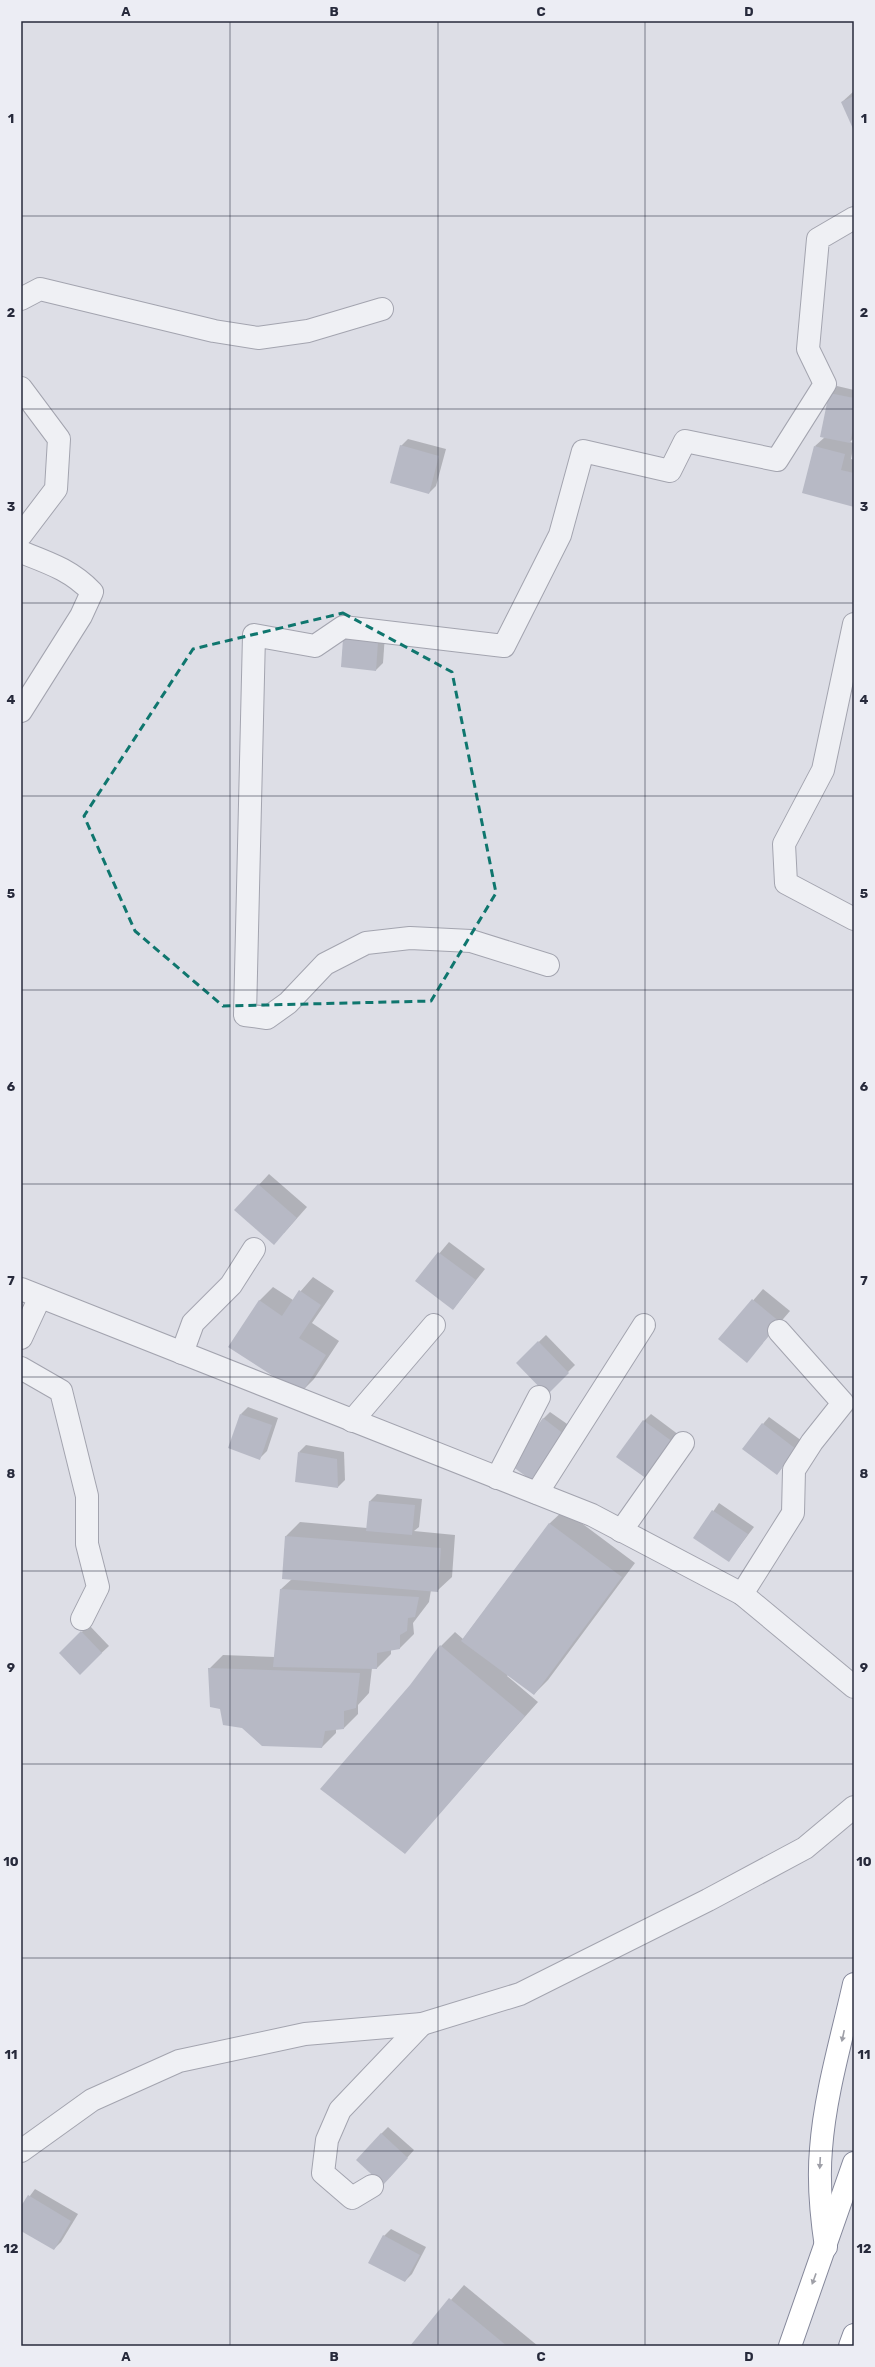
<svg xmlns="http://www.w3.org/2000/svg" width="875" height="2367" font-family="Rubik,sans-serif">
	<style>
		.shadow { fill: #0003 }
		.building { fill: #b7b9c5 }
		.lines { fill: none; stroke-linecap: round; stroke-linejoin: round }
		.minor-casing { stroke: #a3a4af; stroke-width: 24 }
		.highway-casing { stroke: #85889b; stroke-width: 24 }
		.minor { stroke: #eff0f4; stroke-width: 22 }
		.highway { stroke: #fff; stroke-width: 22 }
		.oneway { fill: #9e9fa7 }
		.marked { fill: none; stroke: #0f766e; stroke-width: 3; stroke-dasharray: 8 5; stroke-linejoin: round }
		.grid { fill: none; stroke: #272a3b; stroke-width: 1; stroke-opacity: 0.55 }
		.neatline { fill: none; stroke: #272a3b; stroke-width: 1.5 }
		.grid-label { font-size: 13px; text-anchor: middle; font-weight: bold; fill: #272a3b }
	</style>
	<rect width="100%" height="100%" fill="#dddee6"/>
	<g class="shadow">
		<polygon points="854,91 854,129 842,102"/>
		<polygon points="837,386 854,390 854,438 850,442 854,443 851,459 854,460 854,505 815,446 825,437 830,393"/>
		<polygon points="408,439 446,449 436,486 429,493 401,446"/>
		<polygon points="351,632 385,635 383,663 376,670 344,639"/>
		<polygon points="269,1174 307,1207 284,1233 236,1210"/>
		<polygon points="449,1242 485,1269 453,1309 416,1281"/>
		<polygon points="313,1277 334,1291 312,1323 339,1341 314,1379 300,1393 259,1301 273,1287 293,1300"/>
		<polygon points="763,1289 790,1311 747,1361 720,1339"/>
		<polygon points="546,1335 575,1365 547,1393 517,1363"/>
		<polygon points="248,1407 278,1418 267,1451 260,1458 241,1414"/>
		<polygon points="550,1412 570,1426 531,1479 543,1419"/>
		<polygon points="651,1414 679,1435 653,1471 644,1421"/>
		<polygon points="769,1417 802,1441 777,1474 763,1424"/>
		<polygon points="306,1445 344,1452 345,1480 338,1487 299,1452"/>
		<polygon points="377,1494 422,1499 419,1527 414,1531 455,1535 452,1577 438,1590 431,1590 429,1602 413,1623 414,1634 400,1648 391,1650 391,1654 377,1668 372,1668 369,1693 358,1705 358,1714 344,1728 336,1729 336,1733 322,1747 209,1669 223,1655 275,1657 281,1589 292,1579 286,1536 300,1522 367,1528 370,1501"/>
		<polygon points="719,1503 754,1527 729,1560 695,1538"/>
		<polygon points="564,1510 635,1563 548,1680 534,1694 508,1675 507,1676 538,1702 404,1853 411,1686 441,1646 455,1632 463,1639 550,1523"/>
		<polygon points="89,1625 109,1646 80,1673 60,1653"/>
		<polygon points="388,2127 414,2150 390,2177 381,2134"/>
		<polygon points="35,2189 78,2214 61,2242 54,2249 21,2229 21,2208"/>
		<polygon points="391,2229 426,2247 412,2274 405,2281 384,2236"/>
		<polygon points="464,2285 538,2346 411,2346"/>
	</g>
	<g class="building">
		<polygon points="854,96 854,131 841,102"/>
		<polygon points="829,393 854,398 854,423 850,443 820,437"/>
		<polygon points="400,445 439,456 429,494 390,483"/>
		<polygon points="814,446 845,454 841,470 854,473 854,507 802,493"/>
		<polygon points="343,639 378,642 376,671 341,667"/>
		<polygon points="258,1184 297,1218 274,1245 234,1210"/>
		<polygon points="438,1252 476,1280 453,1310 415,1281"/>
		<polygon points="299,1290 321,1305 299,1338 326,1355 301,1394 228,1347 259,1300 282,1316"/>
		<polygon points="752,1299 780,1322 747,1363 718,1339"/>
		<polygon points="538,1341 569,1373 547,1395 516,1363"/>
		<polygon points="240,1414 272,1425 260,1460 228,1448"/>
		<polygon points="543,1418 564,1434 531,1480 509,1464"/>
		<polygon points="643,1420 673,1442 647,1479 616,1457"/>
		<polygon points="762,1423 796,1449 777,1475 742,1449"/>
		<polygon points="298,1452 337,1459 338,1488 295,1482"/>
		<polygon points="369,1501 415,1505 412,1535 366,1531"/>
		<polygon points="712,1510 748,1534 729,1562 693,1538"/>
		<polygon points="549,1523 622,1577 534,1695 461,1641"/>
		<polygon points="285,1536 441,1548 438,1592 282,1579"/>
		<polygon points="280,1589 419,1597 415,1617 408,1618 407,1631 400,1635 400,1649 377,1653 377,1669 273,1667"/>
		<polygon points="81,1631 102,1653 80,1675 59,1653"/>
		<polygon points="440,1645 525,1716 405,1854 320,1789 410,1685"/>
		<polygon points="208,1668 360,1673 356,1708 344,1711 344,1729 325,1731 322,1748 262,1746 242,1728 223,1725 220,1709 210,1707"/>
		<polygon points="381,2133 408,2158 383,2185 356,2160"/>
		<polygon points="28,2195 71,2221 54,2250 21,2231 21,2206"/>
		<polygon points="383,2235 420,2255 405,2282 368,2263"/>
		<polygon points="449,2298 507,2346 410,2346"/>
	</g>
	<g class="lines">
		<defs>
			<g id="minor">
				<polyline points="21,299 40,289 214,331 258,338 308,331 382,309"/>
				<polyline points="21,388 59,439 56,489 21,535"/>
				<path d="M21 552C49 563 71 570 92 592L81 616 21 711"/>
				<polyline points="854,624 823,770 784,844 786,883 854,919"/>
				<polyline points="548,965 471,941 410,938 366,943 325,964 288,1003 267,1018 245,1015 254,635 315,646 343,627 504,646 560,535 583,451 670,471 685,441 777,460 825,384 808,349 818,239 854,218"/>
				<polyline points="21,1289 592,1515 742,1594 854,1687"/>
				<polyline points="21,1338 40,1297"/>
				<polyline points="182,1353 193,1323 231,1285 254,1249"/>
				<polyline points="21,1368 61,1391 87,1496 87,1544 98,1587 82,1619"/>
				<polyline points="352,1421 434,1325"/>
				<polyline points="497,1478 539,1397"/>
				<polyline points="537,1493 644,1325"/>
				<polyline points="621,1531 683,1443"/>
				<polyline points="742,1594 793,1513 794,1470 812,1442 843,1403 779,1331"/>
				<polyline points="21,2151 92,2100 179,2061 305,2034 422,2024 520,1994 708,1900 805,1848 854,1807"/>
				<polyline points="372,2186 352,2198 323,2173 327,2140 340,2110 422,2024"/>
			</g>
			<g id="highway">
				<path d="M826 2247C821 2214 818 2182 821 2149 825 2094 842 2038 854 1984"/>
				<polyline points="790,2346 854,2163"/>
				<polyline points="850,2346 854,2335"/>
			</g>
		</defs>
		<use href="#minor" class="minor-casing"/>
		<use href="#highway" class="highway-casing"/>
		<use href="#minor" class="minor"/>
		<use href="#highway" class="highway"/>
	</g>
	<defs><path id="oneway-solid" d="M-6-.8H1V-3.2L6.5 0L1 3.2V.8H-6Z"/></defs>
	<g class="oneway">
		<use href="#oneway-solid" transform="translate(843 2036) rotate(102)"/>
		<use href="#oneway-solid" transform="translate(820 2163) rotate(93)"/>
		<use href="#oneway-solid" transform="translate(814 2279) rotate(110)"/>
	</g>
	<path class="marked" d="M343 613 452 672 496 893 431 1001 223 1006 135 931 84 816 193 649Z"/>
	<path class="grid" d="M230 21V2346M438 21V2346M645 21V2346M21 216H854M21 409H854M21 603H854M21 796H854M21 990H854M21 1184H854M21 1377H854M21 1571H854M21 1764H854M21 1958H854M21 2151H854"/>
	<rect width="875" height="2367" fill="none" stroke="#ecedf4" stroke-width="44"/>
	<rect x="22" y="22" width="831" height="2323" class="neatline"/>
	<g class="grid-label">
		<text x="126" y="16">A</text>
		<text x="334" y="16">B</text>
		<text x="541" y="16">C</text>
		<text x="749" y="16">D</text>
		<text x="11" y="123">1</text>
		<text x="864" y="123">1</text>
		<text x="11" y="317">2</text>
		<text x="864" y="317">2</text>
		<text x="11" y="511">3</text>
		<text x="864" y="511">3</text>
		<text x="11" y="704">4</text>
		<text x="864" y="704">4</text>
		<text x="11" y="898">5</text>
		<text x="864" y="898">5</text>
		<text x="11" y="1091">6</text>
		<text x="864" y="1091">6</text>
		<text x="11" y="1285">7</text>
		<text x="864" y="1285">7</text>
		<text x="11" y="1478">8</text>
		<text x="864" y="1478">8</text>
		<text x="11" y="1672">9</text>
		<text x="864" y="1672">9</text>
		<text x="11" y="1866">10</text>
		<text x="864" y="1866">10</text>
		<text x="11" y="2059">11</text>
		<text x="864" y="2059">11</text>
		<text x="11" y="2253">12</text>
		<text x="864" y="2253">12</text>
		<text x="126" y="2361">A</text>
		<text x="334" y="2361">B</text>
		<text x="541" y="2361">C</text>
		<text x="749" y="2361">D</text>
	</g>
</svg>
